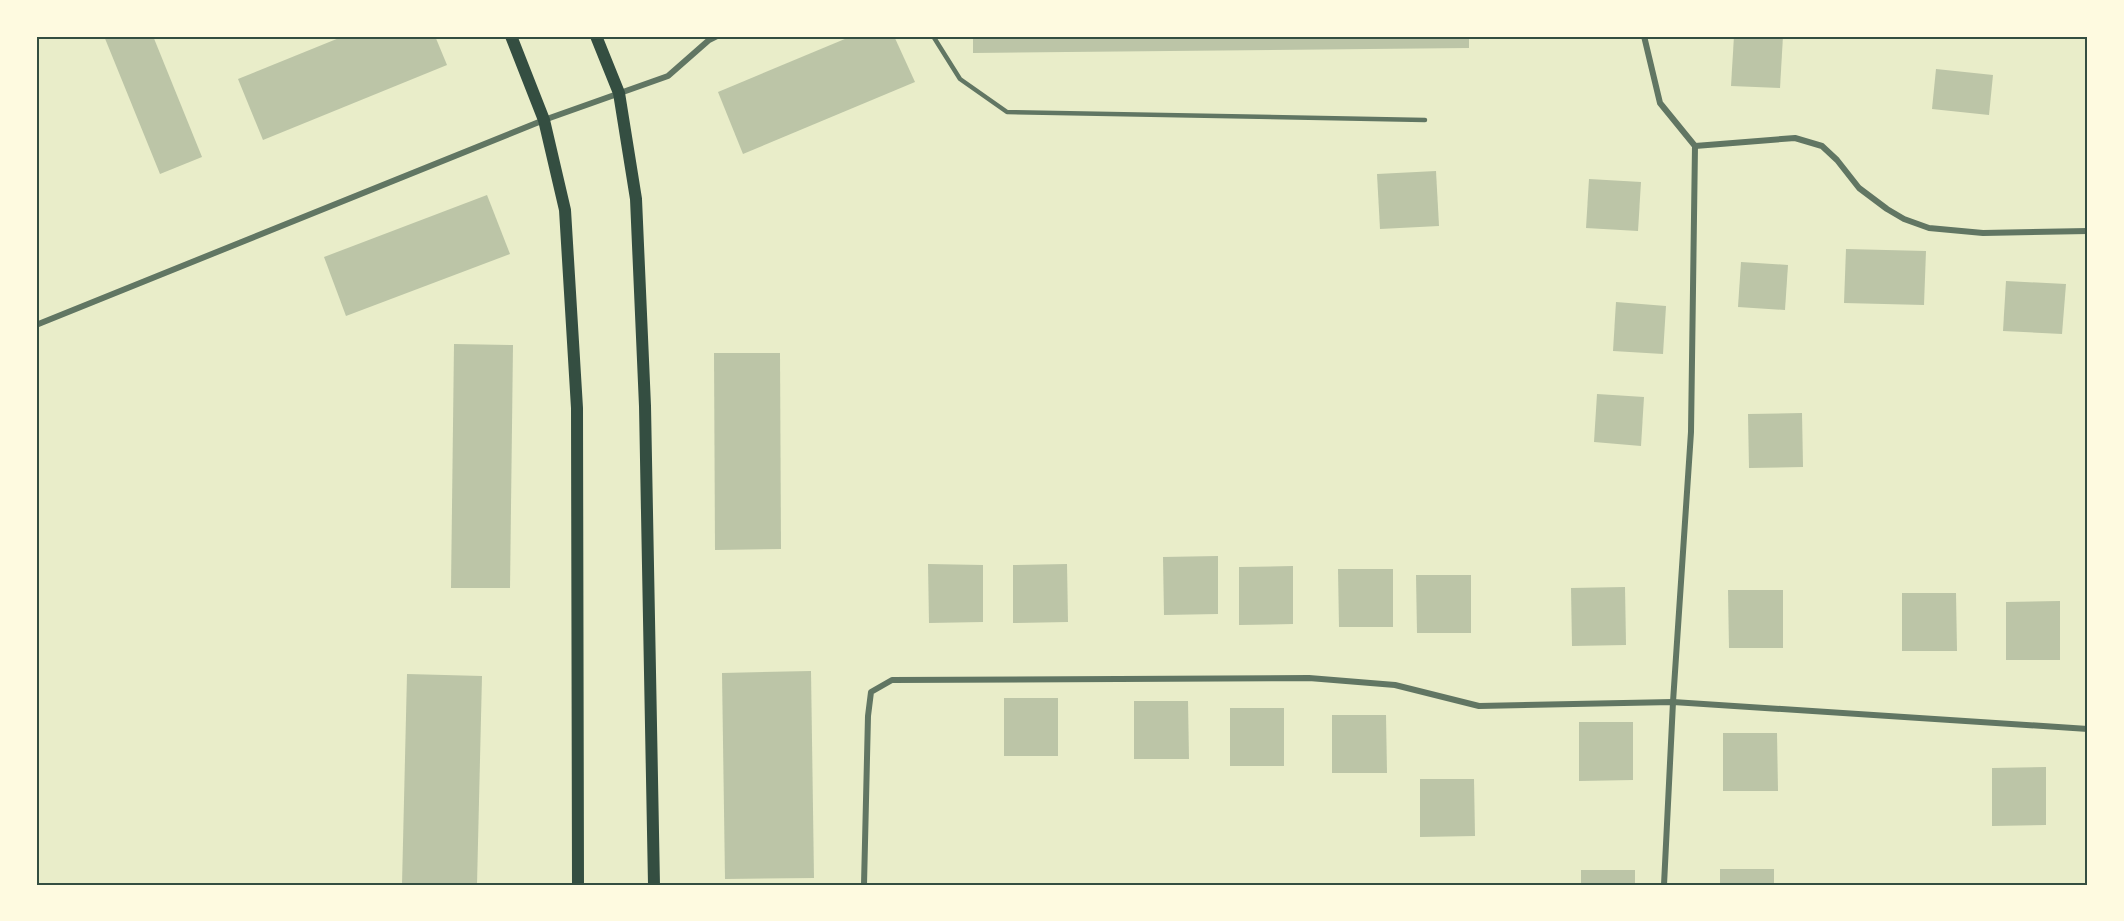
<svg xmlns="http://www.w3.org/2000/svg" width="2124" height="921" font-family="'Exo 2',sans-serif">
	<style>
		.building { fill: #bcc5a7 }
		.lines { fill: none; stroke-linecap: round; stroke-linejoin: round }
		.service { stroke: #617663; stroke-width: 4.5 }
		.minor { stroke: #617663; stroke-width: 6 }
		.secondary { stroke: #344e41; stroke-width: 12 }
		.neatline { fill: none; stroke: #344e41; stroke-width: 2 }
	</style>
	<rect width="100%" height="100%" fill="#e9edc9"/>
	<g class="building">
		<polygon points="104,36 153,36 202,157 160,174"/>
		<polygon points="344,36 435,36 447,65 263,140 238,79"/>
		<polygon points="852,36 894,36 915,82 743,154 718,92"/>
		<polygon points="973,36 1469,36 1469,48 973,53"/>
		<polygon points="1734,36 1783,36 1780,88 1731,86"/>
		<polygon points="1936,69 1993,75 1989,115 1932,109"/>
		<polygon points="1436,171 1439,226 1380,229 1377,174"/>
		<polygon points="1589,179 1641,182 1638,231 1586,228"/>
		<polygon points="487,195 510,254 346,316 324,257"/>
		<polygon points="1846,249 1926,251 1924,305 1844,303"/>
		<polygon points="1741,262 1788,265 1785,310 1738,307"/>
		<polygon points="2006,281 2066,284 2062,334 2003,331"/>
		<polygon points="1616,302 1666,306 1663,354 1613,351"/>
		<polygon points="454,344 513,345 510,588 451,588"/>
		<polygon points="714,353 780,353 781,549 715,550"/>
		<polygon points="1597,394 1644,397 1641,446 1594,442"/>
		<polygon points="1802,413 1803,467 1749,468 1748,414"/>
		<polygon points="1218,556 1218,614 1164,615 1163,557"/>
		<polygon points="928,564 983,565 983,622 929,623"/>
		<polygon points="1067,564 1068,622 1013,623 1013,565"/>
		<polygon points="1293,566 1293,624 1239,625 1239,567"/>
		<polygon points="1338,569 1393,569 1393,627 1339,627"/>
		<polygon points="1416,575 1471,575 1471,633 1417,633"/>
		<polygon points="1625,587 1626,645 1572,646 1571,588"/>
		<polygon points="1728,590 1783,590 1783,648 1729,648"/>
		<polygon points="1902,593 1956,593 1957,651 1902,651"/>
		<polygon points="2060,601 2060,660 2006,660 2006,602"/>
		<polygon points="811,671 814,878 725,879 722,673"/>
		<polygon points="407,674 482,676 477,885 402,885"/>
		<rect x="1004" y="698" width="54" height="58"/>
		<polygon points="1134,701 1188,701 1189,759 1134,759"/>
		<rect x="1230" y="708" width="54" height="58"/>
		<polygon points="1332,715 1386,715 1387,773 1332,773"/>
		<polygon points="1579,722 1633,722 1633,780 1579,781"/>
		<polygon points="1723,733 1777,733 1778,791 1723,791"/>
		<polygon points="2046,767 2046,825 1992,826 1992,768"/>
		<polygon points="1420,779 1474,779 1475,836 1420,837"/>
		<rect x="1720" y="869" width="54" height="16"/>
		<rect x="1581" y="870" width="54" height="15"/>
	</g>
	<g class="lines">
		<polyline class="service" points="933,36 960,79 1007,112 1425,120"/>
		<g class="minor">
			<polyline points="1644,36 1660,103 1695,146 1691,432 1673,702 1664,885"/>
			<polyline points="1695,146 1795,138 1822,146 1837,160 1859,188 1887,209 1904,219 1929,228 1983,233 2088,231"/>
			<polyline points="36,325 544,120 668,76 709,40 717,36"/>
			<polyline points="864,885 868,716 871,692 892,680 1309,678 1395,685 1479,706 1673,702 2088,729"/>
		</g>
		<g class="secondary">
			<polyline points="511,36 544,120 565,210 577,408 578,885"/>
			<polyline points="596,36 619,93 636,199 645,406 654,885"/>
		</g>
	</g>
	<rect width="2124" height="921" fill="none" stroke="#fefae0" stroke-width="75"/>
	<rect x="38" y="38" width="2048" height="846" class="neatline"/>
</svg>
